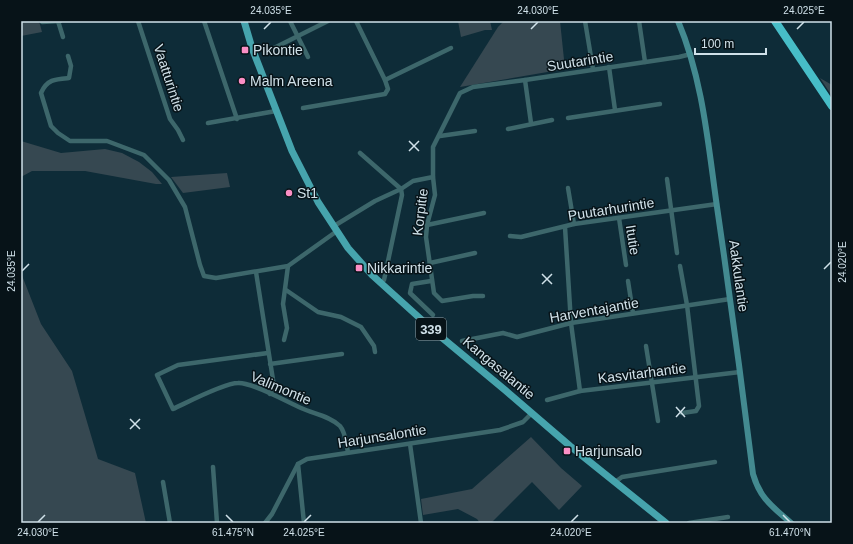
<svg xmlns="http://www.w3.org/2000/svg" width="853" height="544" font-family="Helvetica,sans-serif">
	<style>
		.green { fill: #364851 }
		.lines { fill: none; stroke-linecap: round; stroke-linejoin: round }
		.street { stroke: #3d676b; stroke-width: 4.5 }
		.secondary { stroke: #438a90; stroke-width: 6 }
		.primary { stroke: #46a4ad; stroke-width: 7 }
		.highway { stroke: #47bdc7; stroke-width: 8 }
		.ticks { fill: none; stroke: #d0e1e9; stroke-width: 1.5 }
		.poi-dot { fill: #fb8fc5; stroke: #071318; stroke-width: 1.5 }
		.labels { text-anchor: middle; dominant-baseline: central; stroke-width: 3; stroke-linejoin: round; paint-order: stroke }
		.shield { fill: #071318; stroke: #94a3aa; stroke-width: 1 }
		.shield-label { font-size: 13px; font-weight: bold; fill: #d0e1e9 }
		.poi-label { font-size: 14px; fill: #d0e1e9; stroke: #071318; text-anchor: start }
		.street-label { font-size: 14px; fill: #d0e1e9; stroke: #071318 }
		.neatline { fill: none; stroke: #d0e1e9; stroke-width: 1.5 }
		.ticks-label { font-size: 10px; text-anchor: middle; fill: #d0e1e9 }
	</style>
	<rect width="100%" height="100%" fill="#0e2c38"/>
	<g class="green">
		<polygon points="21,21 39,21 42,32 21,36"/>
		<polygon points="458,21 490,21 492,30 485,30 461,37"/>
		<polygon points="504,21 560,21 565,69 460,87 498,27"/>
		<polygon points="820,78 832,85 832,96"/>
		<polygon points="21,141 61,153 105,149 122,153 139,162 152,172 162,184 156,184 85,171 32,171 21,177"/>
		<polygon points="227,173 230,187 183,193 171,177"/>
		<polygon points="21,273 41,324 72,371 98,459 135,473 146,523 21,523"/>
		<polygon points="531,437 561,468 582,486 559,510 532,482 491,523 480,523 477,519 458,509 423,515 421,499 472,489"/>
	</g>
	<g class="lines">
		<g class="street">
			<polyline points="58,21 63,37"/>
			<polyline points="138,21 170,119 178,130 183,140"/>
			<polyline points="204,21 237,119"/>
			<polyline points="290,21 308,57"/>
			<polyline points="356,21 385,80"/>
			<polyline points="585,21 593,69"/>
			<polyline points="639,21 645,62"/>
			<polyline points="42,22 60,21"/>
			<polyline points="272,49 328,21"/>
			<path d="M68 56 71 66 69 78C56 79 47 79 41 93L51 126 58 133 70 141H107L144 155 169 180 185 207 200 265 204 276 216 278 288 266 337 231"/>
			<polyline points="609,67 615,110"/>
			<polyline points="525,80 531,123"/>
			<polyline points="303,108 385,94 388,89 385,80 451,48"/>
			<polyline points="568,118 660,104"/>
			<polyline points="208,123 276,111"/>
			<polyline points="508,129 552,120"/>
			<polyline points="440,136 475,131"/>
			<polyline points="360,153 401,189 402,195 384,280"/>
			<polyline points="433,177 435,195 427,225 426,237 434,293 442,301 473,296 483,296"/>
			<polyline points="667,179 677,253"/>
			<polyline points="568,188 574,224"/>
			<polyline points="619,218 626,265"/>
			<polyline points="427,225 484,213"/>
			<polyline points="334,226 375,201 401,189 413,181 433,177 433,147 460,93 473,87 525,80 679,57 691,54"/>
			<polyline points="565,227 571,323 580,391"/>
			<polyline points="510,236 521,237 574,224 717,204"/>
			<polyline points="430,263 475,253"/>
			<polyline points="680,266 687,305 699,406 696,411 682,413"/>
			<polyline points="256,272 274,386 270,394"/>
			<polyline points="431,281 412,284 410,293 433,315"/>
			<polyline points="628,281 633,313"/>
			<polyline points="286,290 318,312 341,317 361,327 374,346 375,352"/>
			<polyline points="284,340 287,328 283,304 288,266"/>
			<polyline points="462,341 503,333 517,337 571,323 730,299"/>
			<polyline points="646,346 658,421"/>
			<path d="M268 353 178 365 157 375 173 409C188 402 224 383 238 383 252 382 287 402 301 408 314 414 330 416 340 426 346 433 346 444 348 452"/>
			<polyline points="270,364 342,354"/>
			<polyline points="547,400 580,391 740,372"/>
			<polyline points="410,444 421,523"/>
			<polyline points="298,464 304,523"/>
			<polyline points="213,467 217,523"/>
			<polyline points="163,482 170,523"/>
			<polyline points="615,482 622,477 715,462"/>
			<polyline points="265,523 272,514 298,464 307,459 500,430 523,422 532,413"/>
			<polyline points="689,523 728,517"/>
		</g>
		<path class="secondary" d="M678 21C703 80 708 144 717 207 730 296 742 385 753 474 760 499 773 507 791 523"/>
		<polyline class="primary" points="244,21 252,48 292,151 318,202 348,248 372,275 434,331 505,390 570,446 666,523"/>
		<polyline class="highway" points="775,21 832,106"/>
	</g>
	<path class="ticks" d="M264 29 271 22M531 29 538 22M797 29 804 22M409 141 419 151M409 151 419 141M824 269 831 262M22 271 29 264M542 274 552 284M542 284 552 274M676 407 685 417M676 417 685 407M130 419 140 429M130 429 140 419M226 515 233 522M783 515 790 522M38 522 45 515M304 522 311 515M571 522 578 515"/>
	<g class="poi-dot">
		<rect x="241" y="46" width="8" height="8" rx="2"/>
		<circle cx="242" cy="81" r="4"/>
		<circle cx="289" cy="193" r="4"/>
		<rect x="355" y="264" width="8" height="8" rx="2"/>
		<rect x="563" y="447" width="8" height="8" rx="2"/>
	</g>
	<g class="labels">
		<rect class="shield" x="416" y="318" width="30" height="22" rx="3"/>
		<g class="shield-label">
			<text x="431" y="329">339</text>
		</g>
		<g class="poi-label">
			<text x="253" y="50">Pikontie</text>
			<text x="250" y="81">Malm Areena</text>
			<text x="297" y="193">St1</text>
			<text x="367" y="268">Nikkarintie</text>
			<text x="575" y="451">Harjunsalo</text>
		</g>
		<g class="street-label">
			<text transform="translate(580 61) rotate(-9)">Suutarintie</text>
			<text transform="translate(169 78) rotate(72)">Vaatturintie</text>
			<text transform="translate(611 209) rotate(-9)">Puutarhurintie</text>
			<text transform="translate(420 212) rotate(-83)">Korpitie</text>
			<text transform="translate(633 240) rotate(81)">Itutie</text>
			<text transform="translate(739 276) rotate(82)">Aakkulantie</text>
			<text transform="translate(594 310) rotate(-10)">Harventajantie</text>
			<text transform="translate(499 368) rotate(40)">Kangasalantie</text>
			<text transform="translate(642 373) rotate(-7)">Kasvitarhantie</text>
			<text transform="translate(281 388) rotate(23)">Valimontie</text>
			<text transform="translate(382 436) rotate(-9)">Harjunsalontie</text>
		</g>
	</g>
	<rect width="853" height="544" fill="none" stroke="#071318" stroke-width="44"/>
	<path d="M695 48v6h71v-6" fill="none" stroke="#d0e1e9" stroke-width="2"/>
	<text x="701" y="48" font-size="12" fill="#d0e1e9" stroke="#071318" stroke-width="3" paint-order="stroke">100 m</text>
	<rect x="22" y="22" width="809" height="500" class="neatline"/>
	<g class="ticks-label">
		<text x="271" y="14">24.035°E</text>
		<text x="538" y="14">24.030°E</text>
		<text x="804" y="14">24.025°E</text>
		<text transform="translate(842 262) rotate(-90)" y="4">24.020°E</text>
		<text transform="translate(11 271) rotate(-90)" y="4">24.035°E</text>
		<text x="38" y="536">24.030°E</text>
		<text x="233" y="536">61.475°N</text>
		<text x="304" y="536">24.025°E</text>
		<text x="571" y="536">24.020°E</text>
		<text x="790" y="536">61.470°N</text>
	</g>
</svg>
